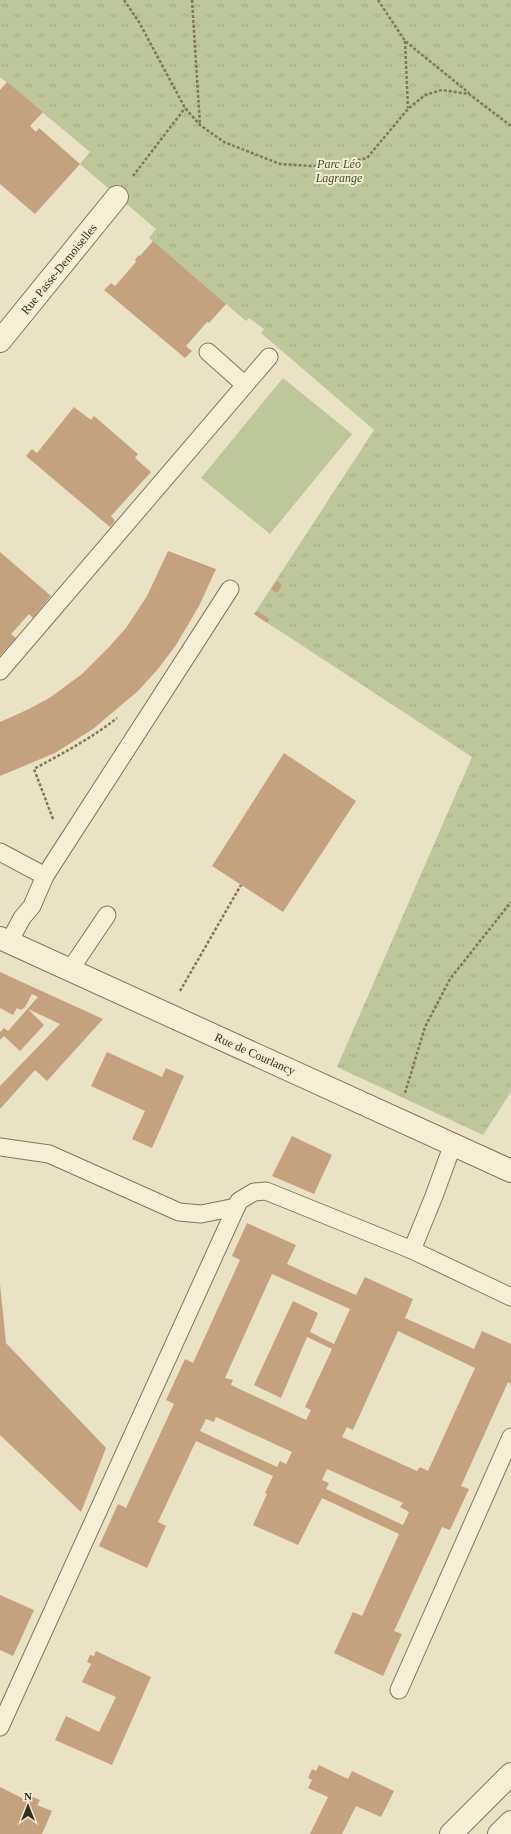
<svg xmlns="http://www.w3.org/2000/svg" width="511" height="1834" font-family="Georgia,serif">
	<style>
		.grass { fill: #bec79a }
		.park { fill: url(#park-tufts) }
		.building { fill: #c5a27e; fill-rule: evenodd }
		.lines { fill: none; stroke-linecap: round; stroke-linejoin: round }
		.lane-casing { stroke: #84755d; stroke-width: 19 }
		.street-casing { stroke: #84755d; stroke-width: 24 }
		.path { stroke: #84755d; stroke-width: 2.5; stroke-dasharray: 3 2; stroke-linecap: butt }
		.lane { stroke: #f6efd8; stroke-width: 17 }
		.street { stroke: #f6efd8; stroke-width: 22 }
		.labels { text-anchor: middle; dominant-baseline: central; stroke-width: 4; stroke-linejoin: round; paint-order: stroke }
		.park-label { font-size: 12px; font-style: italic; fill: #425028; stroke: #f2ecd4 }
		.street-label { font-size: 12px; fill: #352c1f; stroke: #f2ecd4 }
	</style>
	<defs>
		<pattern id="park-tufts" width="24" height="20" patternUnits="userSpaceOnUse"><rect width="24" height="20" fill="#bec79a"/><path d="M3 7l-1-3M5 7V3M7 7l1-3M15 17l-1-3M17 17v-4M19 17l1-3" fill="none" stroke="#a4ab84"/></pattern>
	</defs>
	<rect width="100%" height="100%" fill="#eae2c5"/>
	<polygon class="grass" points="283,378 352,434 270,534 201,478"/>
	<polygon class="park" points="0,0 511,0 511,1092 483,1135 337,1067 472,757 254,614 374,430 261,333 264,329 249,318 246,321 149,238 156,229 80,164 90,152 0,77"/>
	<g class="building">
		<polygon points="7,82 43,112 30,126 36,132 39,128 80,164 35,214 0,184 0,90"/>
		<polygon points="153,241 226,304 209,323 207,322 186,346 192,351 185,358 104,290 111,283 115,286 136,262 135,260 137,257 139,255 140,256"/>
		<polygon points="74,407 91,420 94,416 138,454 135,458 151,472 111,516 115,521 110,527 26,456 32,449 37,453"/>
		<polygon points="168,551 216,569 199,606 176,645 158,669 138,691 93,729 55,753 0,776 0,722 29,709 51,697 82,674 109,647 126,628 147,596"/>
		<polygon points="0,552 51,596 33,618 29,614 11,634 16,638 0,656"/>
		<polygon points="277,581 282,585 277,593 271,589"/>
		<polygon points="257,611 270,619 267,623 254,614"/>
		<polygon points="284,753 356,801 283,912 212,866"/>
		<polygon points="0,972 103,1019 47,1081 35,1070 0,1109 0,1086 60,1024 28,1009 44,1025 20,1051 4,1036 0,1040 0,1032 4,1028 8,1031 38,997 32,994 25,1007 21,1010 17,1008 13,1015 0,1008"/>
		<polygon points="107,1052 162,1077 166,1068 184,1076 152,1148 132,1139 145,1111 91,1086"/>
		<polygon points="292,1136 332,1155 314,1194 272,1176"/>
		<path d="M247 1223 296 1245 287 1264 324 1281 356 1295 365 1277 413 1299 405 1318 474 1349 482 1331 511 1344V1384L508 1382 461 1486 469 1489 450 1530 442 1527 394 1631 402 1634 383 1676 334 1653 353 1612 362 1616 399 1534 322 1498 298 1545 253 1525 267 1494 265 1493 273 1476 196 1441 158 1522 166 1526 147 1568 99 1546 118 1504 126 1508 174 1404 166 1400 185 1359 193 1363 240 1260 232 1256ZM272 1274 350 1309 334 1344 310 1332 318 1313 293 1301 254 1385 281 1398 307 1337 332 1349 305 1407 311 1410 306 1420 231 1385 233 1380 225 1378ZM398 1331 475 1368 428 1471 420 1467 417 1471 342 1437 347 1427 353 1430ZM216 1417 292 1452 286 1464 280 1461 277 1467 200 1431 206 1419 214 1422ZM327 1469 403 1503 400 1507 409 1512 403 1525 326 1489 329 1483 322 1480Z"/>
		<polygon points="0,1284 6,1343 106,1448 81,1512 0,1435"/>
		<polygon points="0,1595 34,1610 13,1656 0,1650"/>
		<polygon points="96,1651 151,1677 112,1765 55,1740 66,1716 99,1732 116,1697 82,1682 91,1664 87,1662 90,1655 94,1656"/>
		<polygon points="319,1765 348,1779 352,1771 394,1791 381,1817 356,1806 342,1834 310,1834 328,1797 308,1788 312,1780 308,1778 312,1769 316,1771"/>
		<polygon points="0,1787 24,1799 26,1794 40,1800 37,1805 52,1811 42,1834 0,1834"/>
	</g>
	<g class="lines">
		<defs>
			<g id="lane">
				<polyline points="208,352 245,385"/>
				<polyline points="0,671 269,357"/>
				<polyline points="0,852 45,876"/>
				<polyline points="9,942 22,918 32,906 45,876 230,589"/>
				<polyline points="70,970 107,915"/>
				<polyline points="453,1144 434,1196 412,1250 511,1297"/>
				<polyline points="0,1147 49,1154 179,1212 201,1214 236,1207"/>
				<polyline points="399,1690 511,1437"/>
				<polyline points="0,1727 239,1201 254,1192 266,1191 412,1250"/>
			</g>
			<g id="street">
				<polyline points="0,341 117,197"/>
				<polyline points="0,938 511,1171"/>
				<polyline points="451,1834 511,1774"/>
				<polyline points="499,1834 511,1822"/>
			</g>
		</defs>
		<use href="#lane" class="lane-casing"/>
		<use href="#street" class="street-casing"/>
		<g class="path">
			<polyline points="124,0 139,22 185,108 200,125 224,142 280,164 329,167 367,158 408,109 425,95 442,90 469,94 511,126"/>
			<polyline points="192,0 200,125"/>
			<polyline points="378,0 405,41 469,93"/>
			<polyline points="405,41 408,108"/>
			<polyline points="133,176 185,108"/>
			<path d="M53 819 34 769C63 753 92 738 117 718"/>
			<polyline points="180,991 241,885"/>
			<polyline points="405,1093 425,1027 450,979 511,902"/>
		</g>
		<use href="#lane" class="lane"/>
		<use href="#street" class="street"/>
	</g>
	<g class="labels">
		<g class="park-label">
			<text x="339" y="164">Parc Léo<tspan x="339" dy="14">Lagrange</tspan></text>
		</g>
		<g class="street-label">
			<text transform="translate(59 269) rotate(-51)">Rue Passe-Demoiselles</text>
			<text transform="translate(255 1054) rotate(24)">Rue de Courlancy</text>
		</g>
	</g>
	<g transform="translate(28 1806)" stroke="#f2ecd4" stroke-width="3" paint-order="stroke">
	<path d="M0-3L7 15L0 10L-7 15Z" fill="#352c1f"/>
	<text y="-6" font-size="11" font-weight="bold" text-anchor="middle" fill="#352c1f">N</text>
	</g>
</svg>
